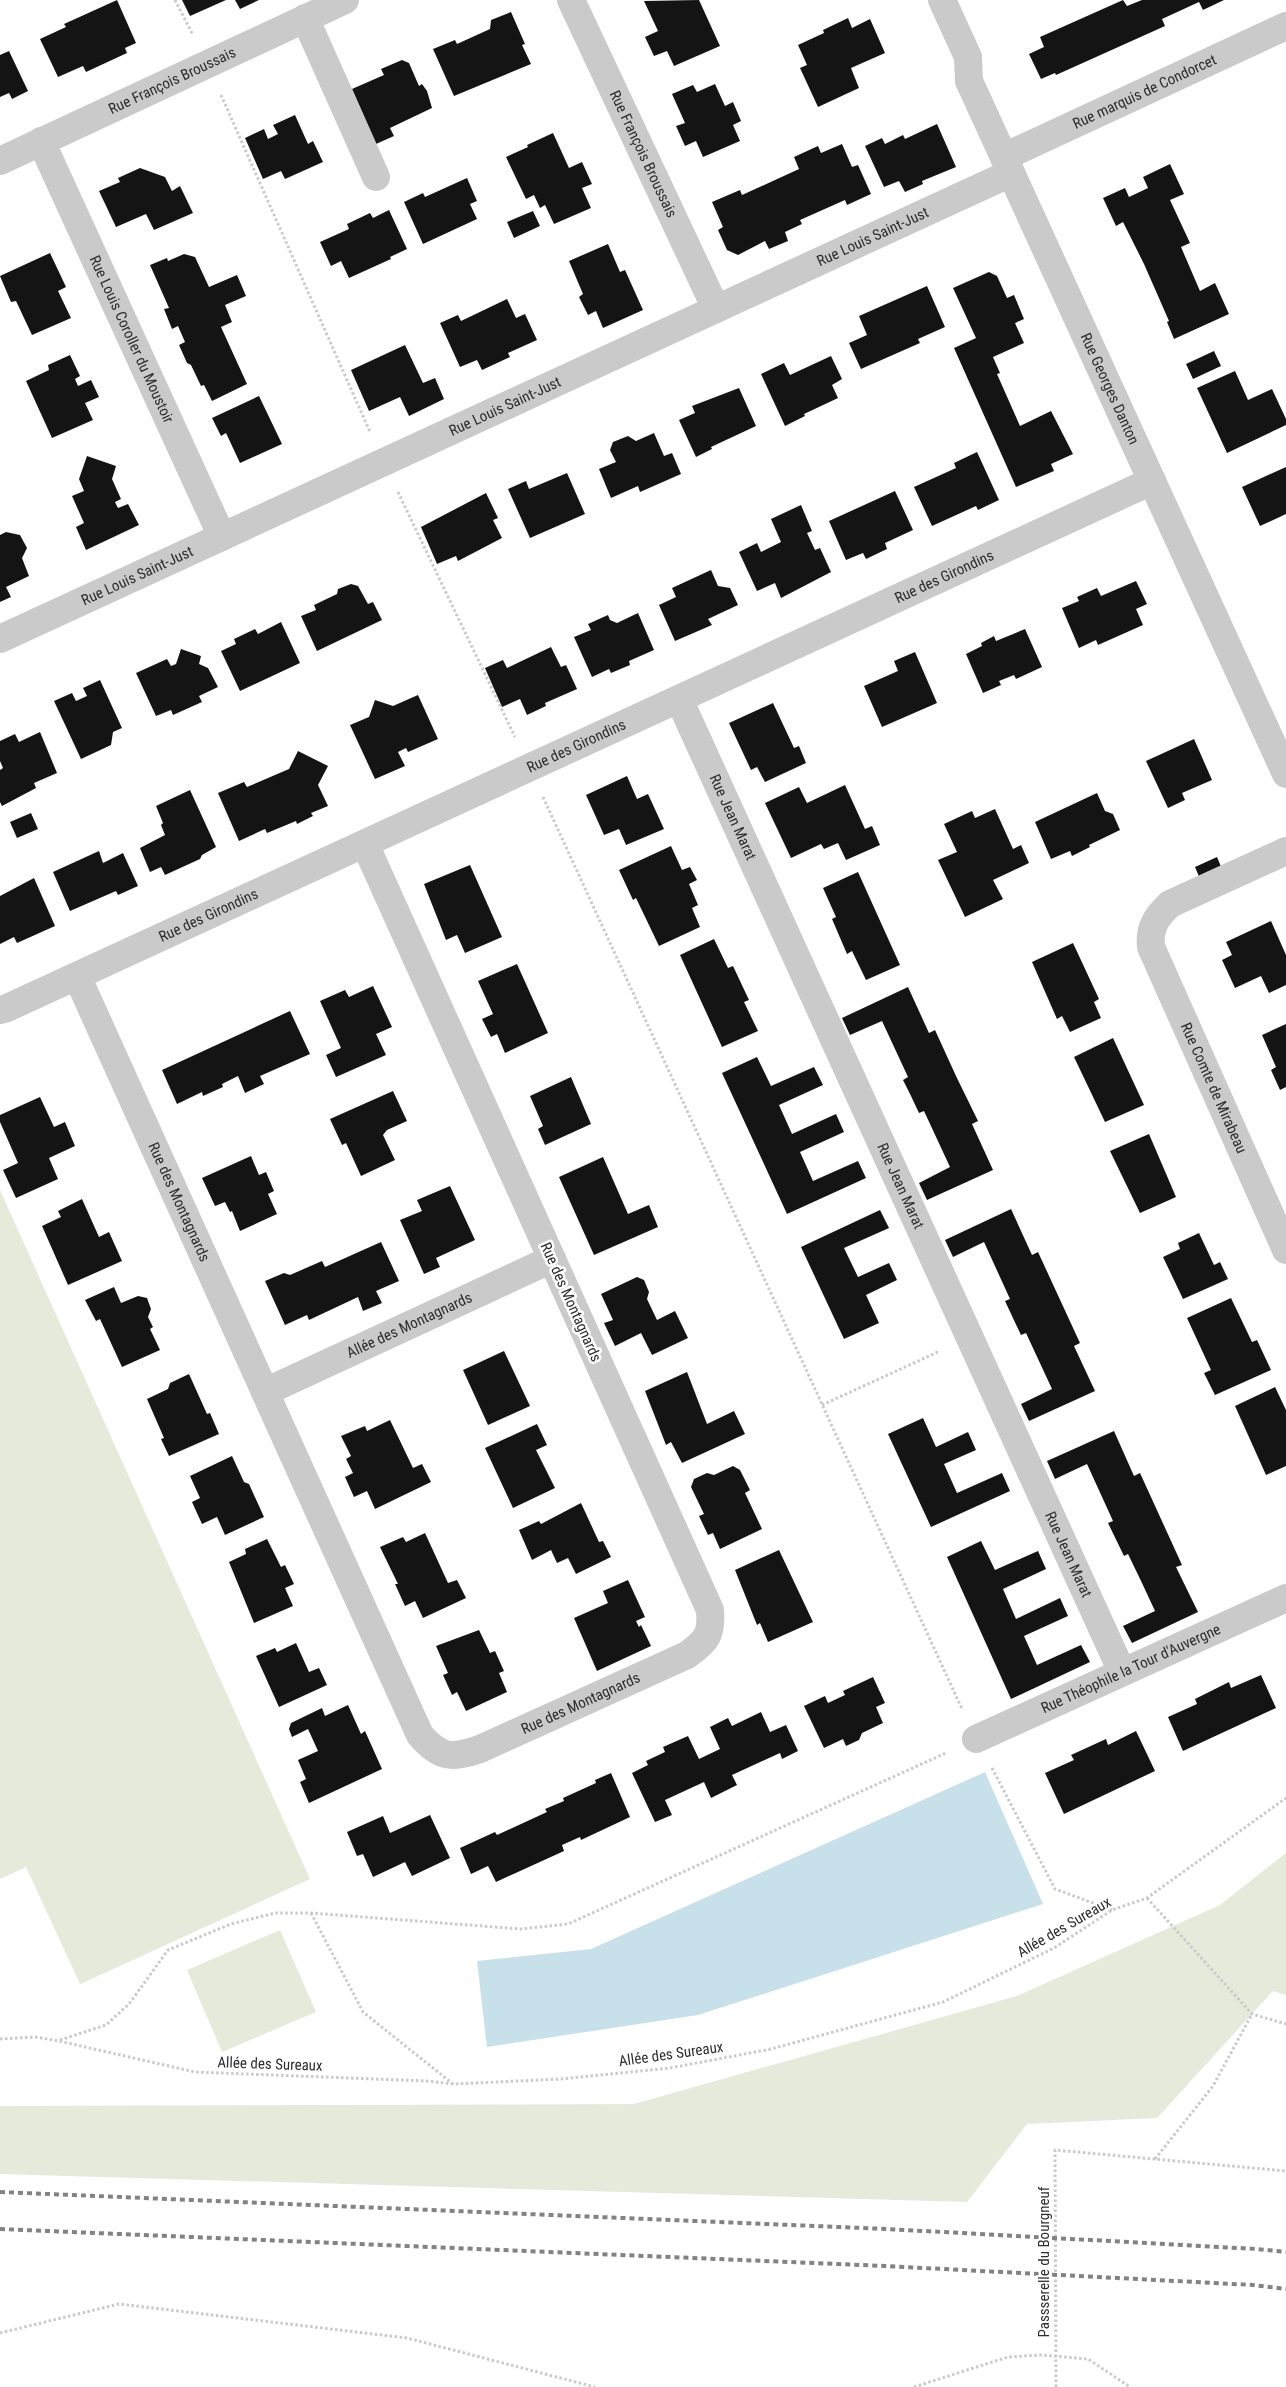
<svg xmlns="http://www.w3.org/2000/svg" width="1286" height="2387" font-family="'Roboto Condensed',sans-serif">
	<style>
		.green { fill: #e5eadb }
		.water { fill: #c7e0e9 }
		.building { fill: #141414 }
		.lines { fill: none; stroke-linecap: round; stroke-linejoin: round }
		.path { stroke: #cacaca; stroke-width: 3; stroke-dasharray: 2.5 2.5; stroke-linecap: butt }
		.minor { stroke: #cacaca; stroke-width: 28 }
		.rail { stroke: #828282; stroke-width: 4; stroke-dasharray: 5 4; stroke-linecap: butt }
		.labels { text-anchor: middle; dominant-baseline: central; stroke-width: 5; stroke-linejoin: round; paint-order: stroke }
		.street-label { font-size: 15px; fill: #2d2d2d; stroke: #fff }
	</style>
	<rect width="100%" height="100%" fill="#fff"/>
	<g class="green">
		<polygon points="0,1190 310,1879 76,1986 80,1984 26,1867 0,1879"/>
		<polygon points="1286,1853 1286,1995 1273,1991 1157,2118 1027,2124 967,2202 0,2174 0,2106 634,2104 1017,1996 1220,1905"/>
		<polygon points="280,1930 316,2012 222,2052 187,1970"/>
	</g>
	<polygon class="water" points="985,1772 1043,1904 698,2015 487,2047 477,1961 591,1949"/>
	<g class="building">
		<polygon points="117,0 136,43 125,48 127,53 86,72 83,66 58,77 40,39 66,27 64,24"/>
		<polygon points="182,0 226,0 190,16"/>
		<polygon points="235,0 259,0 240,9"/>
		<polygon points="699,0 720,46 674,66 667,51 654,56 645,37 658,31 644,1"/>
		<polygon points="1123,0 1127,6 1142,0 1224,0 1203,10 1199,2 1162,19 1165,26 1056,75 1055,73 1041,79 1029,54 1044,47 1040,37"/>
		<polygon points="511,12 525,44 522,45 531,64 454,96 433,49 455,40 457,44 490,29 491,20"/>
		<polygon points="848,18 852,28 870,19 885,53 851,68 859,88 818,107 800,68 807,65 798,45 824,33 823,30"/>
		<polygon points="9,51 28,91 12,99 9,93 0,97 0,55"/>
		<polygon points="402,60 409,63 419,86 422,84 427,91 432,108 390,128 394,136 376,144 352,89 384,75 381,69"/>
		<polygon points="715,84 725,106 733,102 741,121 733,125 740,141 703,157 696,141 685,146 676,126 685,123 672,94 693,85 697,92"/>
		<polygon points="295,115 308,144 313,141 323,162 285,179 281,171 263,179 245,138 264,129 268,139 278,134 273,125"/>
		<polygon points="937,124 956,167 922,181 923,184 905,192 899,181 884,187 865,146 882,138 885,144 903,135 905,139"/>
		<polygon points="553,133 569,168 582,162 592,184 582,188 591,208 554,224 545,205 540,208 534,195 526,199 506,157 528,147 527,145"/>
		<polygon points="842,144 852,167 858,165 871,194 847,205 845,200 800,220 802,224 785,232 788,241 769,249 765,241 738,255 727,250 718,230 723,227 712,202 740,190 742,195 799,169 794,157 818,146 821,153"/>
		<polygon points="1170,164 1184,194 1170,200 1190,243 1181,247 1200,291 1215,283 1229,314 1174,339 1167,322 1169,321 1144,264 1123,222 1116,226 1103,198 1125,188 1129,197 1148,188 1143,177"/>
		<polygon points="140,168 165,177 172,191 180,186 193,213 154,230 146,214 116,227 99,191 120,182 118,178"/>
		<polygon points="467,178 477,201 470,204 477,219 423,244 404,202 423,193 425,197"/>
		<polygon points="389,210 407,249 390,257 391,259 349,278 341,261 331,266 320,242 349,229 347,224 370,213 373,218"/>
		<polygon points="533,211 540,226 514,238 507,222"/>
		<polygon points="608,244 620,272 625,270 643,310 603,328 596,311 588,315 579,297 583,294 569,261"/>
		<polygon points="50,253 66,287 58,291 71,318 32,335 16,301 11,302 0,276"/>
		<polygon points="184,254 195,257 209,287 237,275 246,296 225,305 232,322 221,327 247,384 212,401 204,385 201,386 191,365 187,363 179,345 185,342 178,326 172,329 164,309 169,308 150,265 167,258 168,261"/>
		<polygon points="989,272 997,276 1007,298 1014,295 1024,319 1015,323 1024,343 993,357 1000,373 997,374 1020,426 1051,411 1073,454 1051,464 1054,471 1016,487 954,348 976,338 953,288"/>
		<polygon points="927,286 945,327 918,339 920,343 861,369 849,343 867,335 859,316"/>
		<polygon points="507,299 516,318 525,314 537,340 508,353 510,357 482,370 477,360 460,367 440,323 458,315 461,321"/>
		<polygon points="405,345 423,383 435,378 444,399 409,416 400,397 369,411 351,370"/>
		<polygon points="1214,351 1221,366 1193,379 1186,364"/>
		<polygon points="70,355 80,376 75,379 78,386 91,380 99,397 85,403 93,420 52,438 26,381 49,370 48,365"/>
		<polygon points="831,356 842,379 832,385 838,398 804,414 805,416 785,426 761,374 784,363 790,375"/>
		<polygon points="1235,371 1248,400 1272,389 1286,419 1286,425 1227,453 1197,388"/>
		<polygon points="739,388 756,426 711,447 712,449 696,457 679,420 695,413 692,406"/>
		<polygon points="259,396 282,444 240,463 226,433 221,436 212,418"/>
		<polygon points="654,433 664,456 672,453 681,474 640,492 638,486 611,498 599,469 616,462 610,450 613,442 628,436 636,441"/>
		<polygon points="977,452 999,500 978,510 976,506 932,526 914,487 956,468 954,463"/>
		<polygon points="87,456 116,466 112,479 121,499 115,502 118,508 128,504 139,525 86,550 76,527 84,523 72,496 84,491 79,479"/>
		<polygon points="1286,467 1286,514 1260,526 1242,487"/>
		<polygon points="567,473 585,514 530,538 508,489 526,481 529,489"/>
		<polygon points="895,491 913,530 885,543 887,549 866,559 863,553 846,560 829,521"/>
		<polygon points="486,493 498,518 493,520 502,538 458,561 456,556 437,564 421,527"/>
		<polygon points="801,505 812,531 807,533 815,550 820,548 831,572 781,598 775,583 757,591 739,552 757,543 761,552 781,542 771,519"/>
		<polygon points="6,532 20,535 27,548 22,558 29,576 6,587 11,597 0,602 0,535"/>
		<polygon points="711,570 718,586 730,588 738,605 708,619 712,625 675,641 659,605 676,597 672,588"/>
		<polygon points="1136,581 1147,604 1136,609 1143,625 1098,645 1096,640 1079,648 1062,608 1079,601 1077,597 1097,588 1101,596"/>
		<polygon points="351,584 358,586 368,604 373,602 382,620 317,651 301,616 316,610 314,605 337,594 338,589"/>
		<polygon points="638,613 654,650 629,661 630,665 611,673 609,669 592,677 574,637 591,630 588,624 608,615 610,620 617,623"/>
		<polygon points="281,622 300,663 240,691 221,651 236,644 234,639 255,629 258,634"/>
		<polygon points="1025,629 1042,667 1016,679 1014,675 999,681 1001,685 983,693 966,654 982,646 981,643 994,636 996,641"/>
		<polygon points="551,647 561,667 566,665 577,689 545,703 546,706 527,715 520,699 502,707 485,668 503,660 507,668"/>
		<polygon points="181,649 201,656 199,664 208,668 218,687 199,696 202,702 173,715 171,710 156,716 136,673 167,659 171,666 176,664"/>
		<polygon points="915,652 937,703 882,727 864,686 898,671 894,661"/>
		<polygon points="100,680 122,728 113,732 111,745 81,759 54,701 72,693 76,701 87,696 83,688"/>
		<polygon points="418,695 438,739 408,752 406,748 398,752 405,766 375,779 350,725 369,717 375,700 393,706"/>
		<polygon points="773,703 794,748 799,746 806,763 765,782 757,767 751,770 729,723"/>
		<polygon points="40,732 57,773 34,783 36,788 2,806 0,802 0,770 3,768 0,761 0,741 15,734 19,742"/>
		<polygon points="1194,739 1212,780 1182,793 1185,800 1168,808 1146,761"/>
		<polygon points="298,751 328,766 318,785 328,806 311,813 313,816 297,824 296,821 267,833 265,829 239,841 218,793 244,782 247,787 289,769"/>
		<polygon points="627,776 637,799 648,794 664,829 626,845 619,829 604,835 586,795"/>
		<polygon points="845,785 865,829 872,826 880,845 846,860 838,843 824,849 821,844 791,858 765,803 799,787 807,803"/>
		<polygon points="190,790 216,847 202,855 200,859 165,875 161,867 150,872 140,848 165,835 161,825 163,823 156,806"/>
		<polygon points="1097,793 1105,811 1113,814 1120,830 1089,845 1090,847 1072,856 1070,851 1051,859 1035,822"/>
		<polygon points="995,809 1013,849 1021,845 1029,863 993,880 1003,899 965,917 938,860 957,852 944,824 972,811 975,818"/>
		<polygon points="31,813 38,829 17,838 10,822"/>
		<polygon points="671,846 682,870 690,867 697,880 689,884 698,905 692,908 700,927 659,946 636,898 633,900 619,870"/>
		<polygon points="99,851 103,863 123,853 138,886 118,895 116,891 70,911 53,872"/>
		<polygon points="1217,857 1222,869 1200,879 1195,867"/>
		<polygon points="470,865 502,937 465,953 457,935 446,940 424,884"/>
		<polygon points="858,872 900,965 866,980 852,951 847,954 832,919 836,917 823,888"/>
		<polygon points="34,878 55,926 17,943 14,937 0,944 0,896"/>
		<polygon points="1271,921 1286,955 1286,985 1269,993 1261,976 1235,988 1222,960 1232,955 1226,942"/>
		<polygon points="714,939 728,968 733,966 749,1000 744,1002 758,1031 722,1047 680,955"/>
		<polygon points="1073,943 1099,999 1094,1002 1101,1018 1070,1032 1062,1016 1057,1019 1032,962"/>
		<polygon points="517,964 548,1033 505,1053 497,1034 491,1037 482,1019 493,1014 478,981"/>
		<polygon points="373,986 392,1027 376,1034 386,1055 336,1077 326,1055 341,1048 320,1001 345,990 349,997"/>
		<polygon points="908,987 929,1033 935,1030 956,1076 978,1121 972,1124 993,1170 927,1200 919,1183 950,1167 924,1111 919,1113 911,1096 903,1080 908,1077 882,1021 850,1035 842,1018"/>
		<polygon points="290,1011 310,1054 260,1076 264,1084 245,1093 238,1076 222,1084 223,1087 203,1096 202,1092 177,1104 162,1070"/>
		<polygon points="1286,1024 1286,1087 1280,1090 1271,1070 1276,1067 1262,1035"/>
		<polygon points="1113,1038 1144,1105 1105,1122 1074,1057"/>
		<polygon points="757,1057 771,1086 814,1067 823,1085 779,1105 792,1134 836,1114 844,1132 800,1152 813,1181 858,1161 866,1178 787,1214 722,1073"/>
		<polygon points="571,1077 591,1124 545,1145 538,1129 543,1126 530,1096"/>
		<polygon points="393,1091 407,1121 387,1130 383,1135 395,1160 361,1176 346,1143 342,1145 330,1119"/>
		<polygon points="40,1097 54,1127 65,1122 75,1146 49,1158 58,1179 16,1198 3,1170 18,1163 0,1122 0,1115"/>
		<polygon points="1149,1134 1176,1197 1140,1213 1110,1151"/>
		<polygon points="251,1156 259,1175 266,1172 274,1191 268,1194 277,1214 240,1231 232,1211 230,1212 225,1202 215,1206 202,1178"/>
		<polygon points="603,1157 628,1214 649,1205 658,1227 594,1255 559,1177"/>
		<polygon points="450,1186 475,1240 436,1258 440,1267 424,1274 400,1220 422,1211 417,1200"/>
		<polygon points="82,1199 99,1237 109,1232 122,1261 68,1285 42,1226 61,1217 58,1211"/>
		<polygon points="1011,1209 1032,1255 1038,1252 1080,1343 1074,1346 1095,1391 1029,1421 1021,1404 1052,1389 1026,1333 1021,1335 1005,1301 1010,1299 984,1242 953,1257 945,1240"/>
		<polygon points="880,1210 889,1228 844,1248 858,1277 889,1263 897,1280 866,1295 879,1323 844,1339 801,1247"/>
		<polygon points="1199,1233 1214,1265 1220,1262 1228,1279 1183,1299 1163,1257 1180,1249 1178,1243"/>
		<polygon points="381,1242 399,1281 376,1291 382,1303 363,1311 358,1297 309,1320 307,1315 285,1325 265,1281 284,1273 290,1275 322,1261 325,1267"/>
		<polygon points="637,1277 644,1280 649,1292 647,1299 657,1320 675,1311 688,1338 652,1355 641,1333 615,1346 604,1323 613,1320 601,1294"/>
		<polygon points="114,1287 121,1303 138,1296 147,1298 151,1309 148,1317 153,1327 150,1329 160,1350 122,1367 100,1319 96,1321 85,1300"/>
		<polygon points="1231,1298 1252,1342 1257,1340 1271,1370 1215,1395 1204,1373 1211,1370 1187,1318"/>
		<polygon points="504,1351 530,1406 488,1425 463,1370"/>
		<polygon points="687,1372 707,1424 734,1411 745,1434 682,1463 671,1442 666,1445 645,1391"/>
		<polygon points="189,1374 207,1414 210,1413 219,1434 169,1456 161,1439 164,1438 147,1399 168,1389 170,1383"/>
		<polygon points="1275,1387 1286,1410 1286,1466 1266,1475 1235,1406"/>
		<polygon points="923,1418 936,1447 968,1432 976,1450 944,1464 957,1493 1002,1473 1010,1491 931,1527 888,1434"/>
		<polygon points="390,1420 413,1468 422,1464 431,1482 375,1509 367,1491 354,1497 345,1477 353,1473 346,1459 351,1456 341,1436 365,1426 367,1431"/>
		<polygon points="537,1424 547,1445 536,1450 555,1488 513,1508 485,1448"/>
		<polygon points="1114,1431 1134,1476 1140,1473 1182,1565 1176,1567 1198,1612 1132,1643 1123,1626 1155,1611 1142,1583 1128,1554 1124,1556 1108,1523 1113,1521 1087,1464 1055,1479 1047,1461"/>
		<polygon points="232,1456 244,1482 249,1484 264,1517 225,1535 217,1517 202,1524 192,1502 200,1498 190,1476"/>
		<polygon points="733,1466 740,1470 750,1490 745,1493 762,1529 720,1549 713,1533 708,1535 699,1516 704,1514 691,1487 694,1479 707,1473 714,1475"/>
		<polygon points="581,1503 599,1542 603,1541 611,1557 576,1574 568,1558 557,1563 551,1550 532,1560 519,1530 539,1521 541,1524"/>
		<polygon points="425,1533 448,1583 457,1580 466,1598 423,1618 415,1601 405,1606 395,1584 398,1584 380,1547 403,1537 406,1542"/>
		<polygon points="267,1539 281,1567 285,1565 294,1584 285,1588 293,1606 254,1623 229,1562 246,1554 245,1549"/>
		<polygon points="981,1541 995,1570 1038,1551 1046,1569 1003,1589 1016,1619 1060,1598 1068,1616 1024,1636 1037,1665 1081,1645 1090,1662 1011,1699 947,1557"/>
		<polygon points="779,1550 813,1622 768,1642 760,1623 757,1625 735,1570"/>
		<polygon points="628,1580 645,1617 636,1621 639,1627 641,1625 651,1646 597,1671 574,1618 608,1603 603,1591"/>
		<polygon points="479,1630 490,1653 495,1651 504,1671 499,1673 507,1692 466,1711 457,1692 452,1695 443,1675 448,1673 436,1646"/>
		<polygon points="296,1643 309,1672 319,1668 327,1685 279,1707 256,1656 275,1648 277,1652"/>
		<polygon points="1261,1675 1276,1708 1183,1751 1168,1717 1197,1704 1195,1699 1229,1682 1231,1688"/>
		<polygon points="873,1677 885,1703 876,1707 883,1723 862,1733 859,1740 846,1746 843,1739 824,1748 804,1706 825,1696 828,1703 845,1695 843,1691"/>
		<polygon points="348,1705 361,1734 365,1731 382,1769 309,1803 300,1782 306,1779 298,1760 318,1751 308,1729 292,1737 289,1729 291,1723 322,1708 325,1716"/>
		<polygon points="761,1712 770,1732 786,1725 798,1751 782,1759 780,1753 732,1775 737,1785 711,1798 704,1782 665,1800 672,1815 655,1822 632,1773 648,1765 646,1761 665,1752 663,1747 688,1736 699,1759 720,1749 710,1727 728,1718 732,1726"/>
		<polygon points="1136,1731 1155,1771 1064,1814 1045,1773 1074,1760 1071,1755 1106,1739 1108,1745"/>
		<polygon points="611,1773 630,1817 581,1840 580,1837 562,1845 564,1851 496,1882 488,1866 471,1874 460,1848 495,1832 497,1835 547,1812 545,1809 564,1801 563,1798 596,1783 595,1780"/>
		<polygon points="430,1815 450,1858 412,1876 405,1862 373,1877 363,1854 357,1856 347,1832 383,1816 390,1833"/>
	</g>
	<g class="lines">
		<g class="path">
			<polyline points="175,0 193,35"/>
			<polyline points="221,95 370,432"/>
			<polyline points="398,492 515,737"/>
			<polyline points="543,797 962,1709"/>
			<polyline points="822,1405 940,1351"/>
			<polyline points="992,1768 1055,1889 1112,1910"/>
			<polyline points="1147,1898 1252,2014 1286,2024"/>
			<polyline points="311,1913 363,2012 453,2084"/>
			<polyline points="0,2039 35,2037 59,2041 195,2072 426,2081 454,2084 561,2079 670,2068 771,2049 943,2002 1054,1948 1112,1910 1147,1898 1286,1798"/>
			<polyline points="60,2040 106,2025 129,2004 168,1950 231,1924 275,1913 311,1913 521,1929 568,1924 946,1753"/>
			<polyline points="1155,2159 1213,2086 1252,2014"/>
			<polyline points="0,2333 119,2304 407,2338 595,2387"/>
			<polyline points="914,2387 1008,2357 1041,2355 1088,2359 1130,2387"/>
			<polyline points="1056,2387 1055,2150 1286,2171"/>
		</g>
		<g class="minor">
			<path id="s1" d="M571 0 716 309"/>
			<path id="s2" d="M942 0 968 57 969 81 1286 774"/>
			<polyline points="305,18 376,177"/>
			<path id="s3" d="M41 141 222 537"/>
			<path id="s4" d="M1004 157 1286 26"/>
			<path id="s5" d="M0 161 345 0"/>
			<path id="s6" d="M0 639 1011 173"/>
			<path id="s7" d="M679 699 1122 1672"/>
			<path id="s8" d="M1286 851 1170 904C1156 917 1149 928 1151 947L1286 1250"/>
			<path id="s9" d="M77 976 420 1735C440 1758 452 1759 480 1749L687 1655C707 1641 712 1634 710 1610L365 844"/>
			<path id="s10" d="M0 1010 7 1008 1152 481"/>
			<path id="s11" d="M265 1392 552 1259"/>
			<path id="s12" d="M976 1739 1286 1598"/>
		</g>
		<g class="rail">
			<polyline points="0,2192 887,2229 1257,2249 1286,2252"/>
			<polyline points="0,2229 885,2266 1253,2285 1286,2289"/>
		</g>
	</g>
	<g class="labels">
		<g class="street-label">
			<text stroke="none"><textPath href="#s5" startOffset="190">Rue François Broussais</textPath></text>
			<text stroke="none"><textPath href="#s4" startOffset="155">Rue marquis de Condorcet</textPath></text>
			<text stroke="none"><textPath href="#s1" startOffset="170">Rue François Broussais</textPath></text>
			<text stroke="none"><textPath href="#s6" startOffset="961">Rue Louis Saint-Just</textPath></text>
			<text stroke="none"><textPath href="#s3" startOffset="218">Rue Louis Coroller du Moustoir</textPath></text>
			<text stroke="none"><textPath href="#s2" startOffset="425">Rue Georges Danton</textPath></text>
			<text stroke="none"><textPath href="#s6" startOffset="556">Rue Louis Saint-Just</textPath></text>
			<text stroke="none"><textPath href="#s6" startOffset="151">Rue Louis Saint-Just</textPath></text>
			<text stroke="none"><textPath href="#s10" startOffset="1039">Rue des Girondins</textPath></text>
			<text stroke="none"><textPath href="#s10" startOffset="634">Rue des Girondins</textPath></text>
			<text stroke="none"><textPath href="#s7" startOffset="130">Rue Jean Marat</textPath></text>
			<text stroke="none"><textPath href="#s10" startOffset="229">Rue des Girondins</textPath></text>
			<text stroke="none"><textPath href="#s8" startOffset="331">Rue Comte de Mirabeau</textPath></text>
			<text stroke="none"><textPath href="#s7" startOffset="535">Rue Jean Marat</textPath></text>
			<text stroke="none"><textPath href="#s9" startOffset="248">Rue des Montagnards</textPath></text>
			<text transform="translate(571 1302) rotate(66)">Rue des Montagnards</text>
			<text stroke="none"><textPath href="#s11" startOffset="159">Allée des Montagnards</textPath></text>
			<text stroke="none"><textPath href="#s7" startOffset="940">Rue Jean Marat</textPath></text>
			<text stroke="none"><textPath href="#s12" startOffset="170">Rue Théophile la Tour d'Auvergne</textPath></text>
			<text stroke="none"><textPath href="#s9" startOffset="1011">Rue des Montagnards</textPath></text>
			<text transform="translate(1064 1927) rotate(-30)">Allée des Sureaux</text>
			<text transform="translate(671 2054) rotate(-8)">Allée des Sureaux</text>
			<text transform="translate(270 2064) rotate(2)">Allée des Sureaux</text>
			<text transform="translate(1044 2262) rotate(-90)">Passserelle du Bourgneuf</text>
		</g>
	</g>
</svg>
